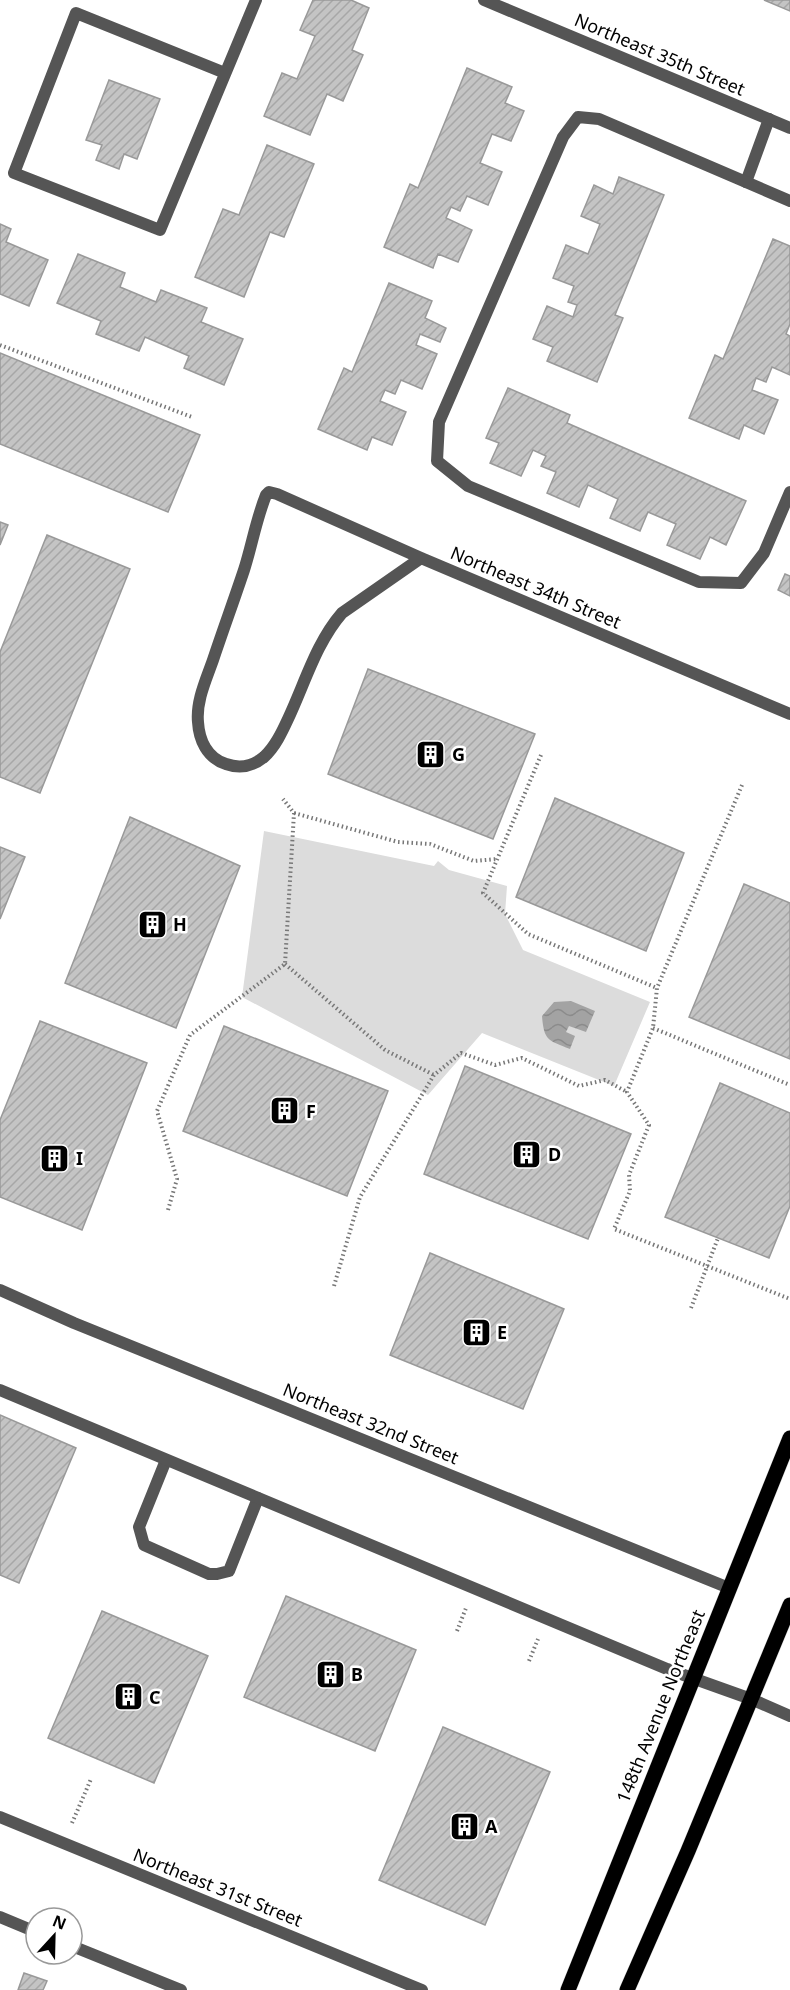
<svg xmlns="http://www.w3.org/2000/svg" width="790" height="1990" font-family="'Noto Sans',sans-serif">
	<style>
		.park { fill: #dcdcdc }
		.water { fill: url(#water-waves) }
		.building { fill: url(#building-hatch); stroke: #999; stroke-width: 1.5 }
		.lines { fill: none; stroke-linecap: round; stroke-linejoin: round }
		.primary-casing { stroke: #dbdbdb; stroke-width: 16 }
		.path { stroke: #777; stroke-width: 4; stroke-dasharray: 1.5 3; stroke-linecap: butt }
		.service { stroke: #555; stroke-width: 12 }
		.minor { stroke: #555; stroke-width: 12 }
		.primary { stroke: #000; stroke-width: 15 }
		.labels { text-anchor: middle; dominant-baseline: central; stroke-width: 5; stroke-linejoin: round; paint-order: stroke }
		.street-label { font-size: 18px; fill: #000; stroke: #fff }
		.poi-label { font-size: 18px; font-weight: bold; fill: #000; stroke: #fff; text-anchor: start }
	</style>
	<defs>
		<pattern id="water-waves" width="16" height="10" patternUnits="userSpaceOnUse" patternTransform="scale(1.5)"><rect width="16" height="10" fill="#a3a3a3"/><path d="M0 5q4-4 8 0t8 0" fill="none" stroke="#8b8b8b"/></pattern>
		<pattern id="building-hatch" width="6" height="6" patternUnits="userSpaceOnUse" patternTransform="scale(1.5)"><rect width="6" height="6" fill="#c4c4c4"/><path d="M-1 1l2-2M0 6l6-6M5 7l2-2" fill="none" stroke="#a7a7a7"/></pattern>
	</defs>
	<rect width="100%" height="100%" fill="#fff"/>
	<polygon class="park" points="264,831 434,866 438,861 449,870 507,886 505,914 523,950 650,1002 614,1086 482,1033 428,1095 242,997"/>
	<path class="water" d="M571 1001 595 1011 586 1032 569 1026 566 1032 575 1036 570 1049C548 1040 544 1041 542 1016L554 1002Z"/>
	<g class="building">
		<polygon points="313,0 351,0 369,8 352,50 363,55 343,101 327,94 310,135 264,116 282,73 297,79 315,36 300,30"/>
		<polygon points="764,0 790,0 790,11"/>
		<polygon points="467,68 512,87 505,103 524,111 511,141 492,134 480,163 502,172 488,205 467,196 460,211 451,207 446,218 472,230 458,262 438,254 433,268 384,247 410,184 418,188"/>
		<polygon points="109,80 160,99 137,159 124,154 119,169 96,160 102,145 86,140"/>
		<polygon points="267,145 314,164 284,237 270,232 244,297 195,277 223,209 239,215"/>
		<polygon points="619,177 664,195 615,315 623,318 597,382 547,361 553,347 533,339 547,306 573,317 577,305 568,302 574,286 553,278 566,245 588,254 600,224 581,216 594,185 613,194"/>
		<polygon points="0,224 11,229 6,242 48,260 29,306 0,294"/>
		<polygon points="773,239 790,246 790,324 786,334 790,336 790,375 772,367 766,382 756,378 752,390 778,400 764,434 744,425 739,439 689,418 715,355 723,359"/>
		<polygon points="78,254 125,273 120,287 156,302 161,290 207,308 201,322 243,339 224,385 184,368 189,356 145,337 139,351 96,334 101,321 57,303"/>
		<polygon points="389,283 432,301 425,318 446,328 440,342 420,334 416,345 437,354 422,389 401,380 395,394 385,390 380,401 406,412 392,445 372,437 367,450 318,429 344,368 352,372"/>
		<polygon points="0,353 200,435 168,512 0,444"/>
		<polygon points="508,388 570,415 567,423 746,501 726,545 710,537 700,559 667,545 676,524 648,512 640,531 610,518 618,499 588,485 579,507 547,493 556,472 541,466 546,456 533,450 521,476 490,463 499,443 486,438"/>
		<polygon points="0,522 8,525 0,545"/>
		<polygon points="47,535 130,569 40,793 0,777 0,652"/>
		<polygon points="785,574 790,576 790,596 778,590"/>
		<polygon points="368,669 535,734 493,839 328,774"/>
		<polygon points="555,798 684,853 646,951 516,897"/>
		<polygon points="130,817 240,866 176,1028 65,983"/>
		<polygon points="0,847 25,857 0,919"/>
		<polygon points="744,884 790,903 790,1059 689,1017"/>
		<polygon points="40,1021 147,1063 82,1230 0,1197 0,1120"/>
		<polygon points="224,1026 388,1091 347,1196 183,1131"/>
		<polygon points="465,1066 631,1134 588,1239 424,1174"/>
		<polygon points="720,1083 790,1113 790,1206 769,1258 665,1217"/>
		<polygon points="430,1253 564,1309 523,1409 390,1355"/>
		<polygon points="0,1415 76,1448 19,1583 0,1575"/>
		<polygon points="286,1596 416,1650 375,1751 244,1697"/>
		<polygon points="102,1611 208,1656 154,1783 48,1738"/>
		<polygon points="443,1727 550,1772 485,1925 379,1880"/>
		<polygon points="24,1973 47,1981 43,1990 18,1990"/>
	</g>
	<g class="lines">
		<defs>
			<g id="primary">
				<polyline points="568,1990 790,1438"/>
				<polyline points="627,1990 688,1851 790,1605"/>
			</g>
		</defs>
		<use href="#primary" class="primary-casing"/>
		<g class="path">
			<polyline points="0,345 192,417"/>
			<polyline points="541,755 483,893 528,934 657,988"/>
			<polyline points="742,785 657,988 653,1028 627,1092 649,1125 629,1175 630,1191 614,1229 790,1299"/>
			<polyline points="294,813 398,842 430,844 474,861 498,859"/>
			<polyline points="285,964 385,1050 434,1075"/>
			<polyline points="653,1028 790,1085"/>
			<polyline points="168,1210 177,1179 157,1111 190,1035 285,964 294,813 283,799"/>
			<polyline points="334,1286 360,1197 434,1075 461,1053 495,1065 522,1058 579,1086 605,1080 627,1092"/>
			<polyline points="691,1308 718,1238"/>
			<polyline points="457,1631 466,1608"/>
			<polyline points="529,1661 538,1639"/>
			<polyline points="72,1823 91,1779"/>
		</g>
		<g class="service">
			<polyline points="225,73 76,13 14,173 160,230 256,0"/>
			<polyline points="746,182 769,119"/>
			<polyline points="790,201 599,119 578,117 563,137 439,422 437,461 468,486 699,582 741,583 764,553 790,492"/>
			<path d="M421 558 342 613C316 643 305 683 288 719 282 732 275 747 264 757 253 766 240 769 226 764 207 758 199 740 198 722 196 701 206 680 213 660 223 630 234 600 244 570 252 545 256 520 266 495L269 492 277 494 421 558 790 714"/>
			<polyline points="166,1460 139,1527 144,1545 209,1574 217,1574 229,1571 258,1498"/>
		</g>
		<g class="minor">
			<polyline points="484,0 790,128"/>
			<polyline points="0,1290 74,1323 729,1588"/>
			<polyline points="0,1390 667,1669 751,1699 790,1716"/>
			<polyline points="0,1817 422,1990"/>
			<polyline points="0,1917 36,1932"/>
			<polyline points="72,1946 181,1990"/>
		</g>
		<use href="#primary" class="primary"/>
	</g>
	<defs>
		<symbol id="building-square" viewBox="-11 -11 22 22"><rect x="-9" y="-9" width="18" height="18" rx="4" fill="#000" stroke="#fff"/><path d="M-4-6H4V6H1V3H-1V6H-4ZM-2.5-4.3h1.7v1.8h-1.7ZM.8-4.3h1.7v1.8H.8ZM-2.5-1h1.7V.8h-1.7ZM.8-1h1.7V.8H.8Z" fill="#fff"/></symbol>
	</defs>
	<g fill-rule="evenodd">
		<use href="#building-square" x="414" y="738" width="33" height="33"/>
		<use href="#building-square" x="136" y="908" width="33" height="33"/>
		<use href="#building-square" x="268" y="1094" width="33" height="33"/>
		<use href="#building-square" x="510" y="1138" width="33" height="33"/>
		<use href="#building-square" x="38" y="1142" width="33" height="33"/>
		<use href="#building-square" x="460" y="1316" width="33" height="33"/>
		<use href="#building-square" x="314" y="1658" width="33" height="33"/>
		<use href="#building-square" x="112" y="1680" width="33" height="33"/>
		<use href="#building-square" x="448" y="1810" width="33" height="33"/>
	</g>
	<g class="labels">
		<g class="street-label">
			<text transform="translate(660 54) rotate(23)">Northeast 35th Street</text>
			<text transform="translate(536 587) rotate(23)">Northeast 34th Street</text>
			<text transform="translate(371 1423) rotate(22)">Northeast 32nd Street</text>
			<text transform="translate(660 1706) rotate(-68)">148th Avenue Northeast</text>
			<text transform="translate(218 1887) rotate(22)">Northeast 31st Street</text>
		</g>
		<g class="poi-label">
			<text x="452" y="754">G</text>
			<text x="173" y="924">H</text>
			<text x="306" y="1111">F</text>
			<text x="548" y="1154">D</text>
			<text x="76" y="1158">I</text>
			<text x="497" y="1332">E</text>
			<text x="351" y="1674">B</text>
			<text x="149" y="1697">C</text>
			<text x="485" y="1826">A</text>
		</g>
	</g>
	<g transform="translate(54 1936) rotate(22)"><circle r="28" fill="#ffffff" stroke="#999999" stroke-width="1.5"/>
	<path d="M0-4.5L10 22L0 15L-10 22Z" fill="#000000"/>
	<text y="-9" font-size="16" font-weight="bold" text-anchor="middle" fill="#000000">N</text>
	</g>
</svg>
